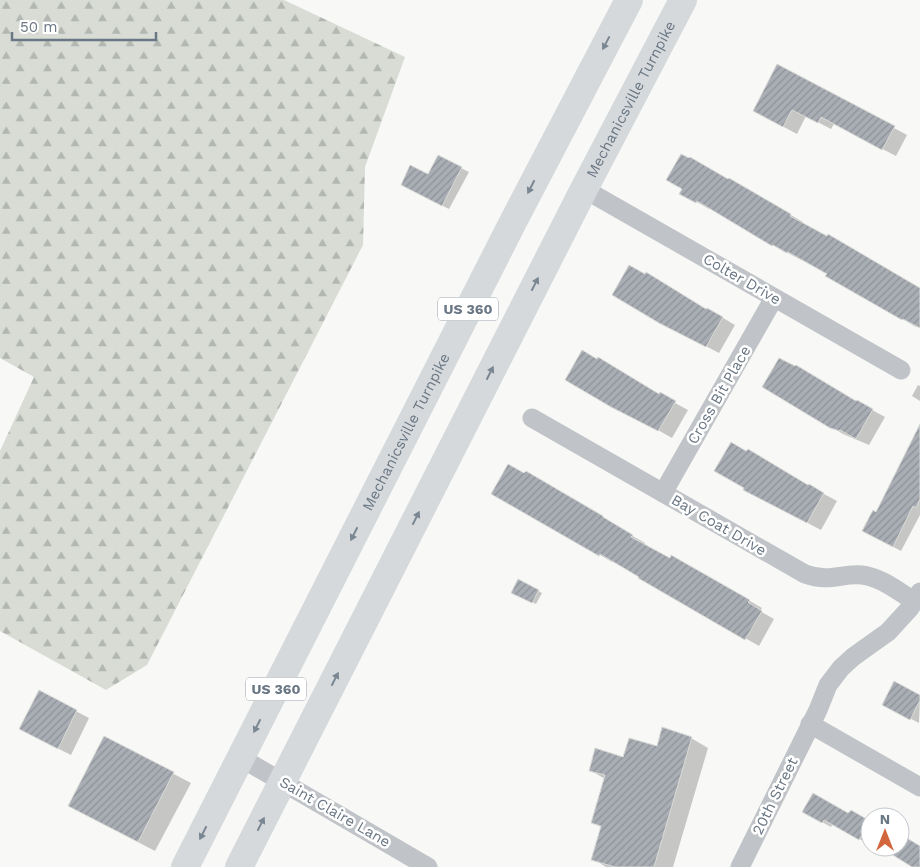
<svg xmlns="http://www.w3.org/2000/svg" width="920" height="867" font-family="'Work Sans',sans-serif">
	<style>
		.forest { fill: url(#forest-firs) }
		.shadow { fill: #0003 }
		.building { fill: url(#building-hatch); stroke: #dadad8 }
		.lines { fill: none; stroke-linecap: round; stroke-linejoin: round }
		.street { stroke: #c0c3c7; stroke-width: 19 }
		.highway { stroke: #d5d9dc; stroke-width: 28 }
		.oneway { fill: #7a8691 }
		.labels { text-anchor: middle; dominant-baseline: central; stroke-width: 5; stroke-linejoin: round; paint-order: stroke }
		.shield { fill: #fff; stroke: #97a0a9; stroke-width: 1 }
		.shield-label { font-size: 14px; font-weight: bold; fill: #6a7784 }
		.street-label { font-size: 15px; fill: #6a7784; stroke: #fff }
	</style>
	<defs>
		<pattern id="forest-firs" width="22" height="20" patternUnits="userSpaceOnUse" patternTransform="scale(1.25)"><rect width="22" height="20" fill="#d8dcd5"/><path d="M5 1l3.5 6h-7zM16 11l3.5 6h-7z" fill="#b3b7b2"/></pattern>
		<pattern id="building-hatch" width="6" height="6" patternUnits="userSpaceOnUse" patternTransform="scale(1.25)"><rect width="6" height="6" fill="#a8aeb4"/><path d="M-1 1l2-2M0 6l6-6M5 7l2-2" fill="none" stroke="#8d9298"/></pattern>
	</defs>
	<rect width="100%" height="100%" fill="#f8f8f6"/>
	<polygon class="forest" points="0,0 284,0 405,57 365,167 363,245 147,665 106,690 0,631 0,451 34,377 0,358"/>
	<g class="shadow">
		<polygon points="778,66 907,135 896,156 834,124 831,129 806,116 797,134 767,118"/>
		<polygon points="461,168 469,172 449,209 409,189 429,176"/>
		<polygon points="729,179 803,222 802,224 920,289 920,327 917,325 916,327 827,275 828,273 801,258 801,260 786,252 786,253 710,207 709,209 681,193"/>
		<polygon points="708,309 735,325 719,353 656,320"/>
		<polygon points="598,361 688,410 672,438 567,379"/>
		<polygon points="795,368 885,417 869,445 843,434 764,387"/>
		<polygon points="918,385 920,386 920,401 912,396"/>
		<polygon points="920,428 920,515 901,551 864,531 877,513"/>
		<polygon points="809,486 837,501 821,530 758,497"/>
		<polygon points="493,493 615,526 645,543 644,545 733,591 762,608 760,611 774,619 759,646 640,578 613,560 612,562"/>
		<polygon points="519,581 542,593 536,604 513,593"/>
		<polygon points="39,692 89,718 71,755 33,736"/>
		<polygon points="920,696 919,723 892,709"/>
		<polygon points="105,738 191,783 155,851 86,815"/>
		<polygon points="691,738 708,748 673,867 606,867 593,859 602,828 592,822 605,779 590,770"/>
		<polygon points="851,811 870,822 870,841 868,844 833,823 831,827 804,812 849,815"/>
	</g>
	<g class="building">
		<polygon points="777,64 895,126 882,150 821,117 818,123 792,110 783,127 753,111"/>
		<polygon points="681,154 689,158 690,157 728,179 729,178 791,214 790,216 827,236 828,234 920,288 920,328 903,319 902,320 825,276 827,274 788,252 787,253 773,245 772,246 697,201 696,203 679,194 682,189 666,180"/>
		<polygon points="438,155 462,167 442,206 401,185 410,165 428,174"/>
		<polygon points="629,265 645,274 646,272 706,309 707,308 723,317 706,347 659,323 612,295"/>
		<polygon points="582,350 597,359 598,357 659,394 660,392 676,401 658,431 611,407 565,380"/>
		<polygon points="779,358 795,366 796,365 856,401 857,400 873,409 856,439 840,430 840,431 830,428 762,387"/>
		<polygon points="920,424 920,499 916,508 913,506 893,547 862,531 873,510 876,512"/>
		<polygon points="731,442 746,451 748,449 808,485 809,484 824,493 807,523 743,490 744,488 714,471"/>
		<polygon points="508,464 524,473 526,471 603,516 603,517 633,535 631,537 670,558 671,555 750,600 748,602 762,611 745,640 638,578 639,577 600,554 599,556 491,494"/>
		<polygon points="518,579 539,590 532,603 511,593"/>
		<polygon points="894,681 920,695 920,700 910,720 882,705"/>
		<polygon points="39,690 77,710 58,749 19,729"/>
		<polygon points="662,727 692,737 654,867 615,867 591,860 601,826 591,823 605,775 589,771 595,748 623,757 629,738 657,746"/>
		<polygon points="104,736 174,772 138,842 68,806"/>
		<polygon points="813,793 848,813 851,810 870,821 859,840 824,820 822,823 802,812"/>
		<polygon points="900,834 920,846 920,867 912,867 880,847 900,847"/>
	</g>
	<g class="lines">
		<g class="street">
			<polyline points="584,189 901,370"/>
			<path d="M532 418 805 574C831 583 840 573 862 575 881 577 899 592 914 601"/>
			<polyline points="663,493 774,298"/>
			<polyline points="810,724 920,787"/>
			<polyline points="241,758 428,867"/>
			<polyline points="740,867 818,710 828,685 841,668 853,657 888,632 910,608 920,592"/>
		</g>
		<g class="highway">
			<path id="s1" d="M185 867 514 220 629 0"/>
			<path id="s2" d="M239 867 584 189 683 0"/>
		</g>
	</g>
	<defs><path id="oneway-solid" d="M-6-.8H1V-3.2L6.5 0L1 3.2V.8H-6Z" transform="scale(1.25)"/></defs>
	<g class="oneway">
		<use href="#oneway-solid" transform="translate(606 43) rotate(118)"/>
		<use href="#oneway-solid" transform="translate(531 187) rotate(117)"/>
		<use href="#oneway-solid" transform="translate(535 284) rotate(-63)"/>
		<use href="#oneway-solid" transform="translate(490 373) rotate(-63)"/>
		<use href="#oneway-solid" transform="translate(416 518) rotate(-63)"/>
		<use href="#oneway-solid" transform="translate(354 534) rotate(117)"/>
		<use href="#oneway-solid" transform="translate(335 679) rotate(-63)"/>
		<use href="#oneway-solid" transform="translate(257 726) rotate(117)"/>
		<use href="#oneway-solid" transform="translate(261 824) rotate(-63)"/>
		<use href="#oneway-solid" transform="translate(203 833) rotate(117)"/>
	</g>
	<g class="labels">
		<g class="shield">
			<rect x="438" y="297.5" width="60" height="23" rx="4"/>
			<rect x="246" y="677.5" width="60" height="23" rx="4"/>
		</g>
		<g class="shield-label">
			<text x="468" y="309">US 360</text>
			<text x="276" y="689">US 360</text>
		</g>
		<g class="street-label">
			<text stroke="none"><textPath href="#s2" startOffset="862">Mechanicsville Turnpike</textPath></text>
			<text transform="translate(742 279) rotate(30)">Colter Drive</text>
			<text transform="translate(719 395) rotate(-60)">Cross Bit Place</text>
			<text stroke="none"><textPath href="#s1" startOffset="488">Mechanicsville Turnpike</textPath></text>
			<text transform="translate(719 525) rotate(30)">Bay Coat Drive</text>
			<text transform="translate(775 796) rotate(-64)">20th Street</text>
			<text transform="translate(335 812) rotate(30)">Saint Claire Lane</text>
		</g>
	</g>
	<g transform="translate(885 832)"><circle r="24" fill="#ffffff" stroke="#c3c9ce"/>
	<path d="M0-4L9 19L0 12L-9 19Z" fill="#d2663c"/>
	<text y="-8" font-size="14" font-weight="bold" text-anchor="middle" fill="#6a7784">N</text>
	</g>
	<path d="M12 32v8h144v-8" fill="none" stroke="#6a7784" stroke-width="2.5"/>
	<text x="20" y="32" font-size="15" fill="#6a7784" stroke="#ffffff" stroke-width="4" paint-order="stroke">50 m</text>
</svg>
